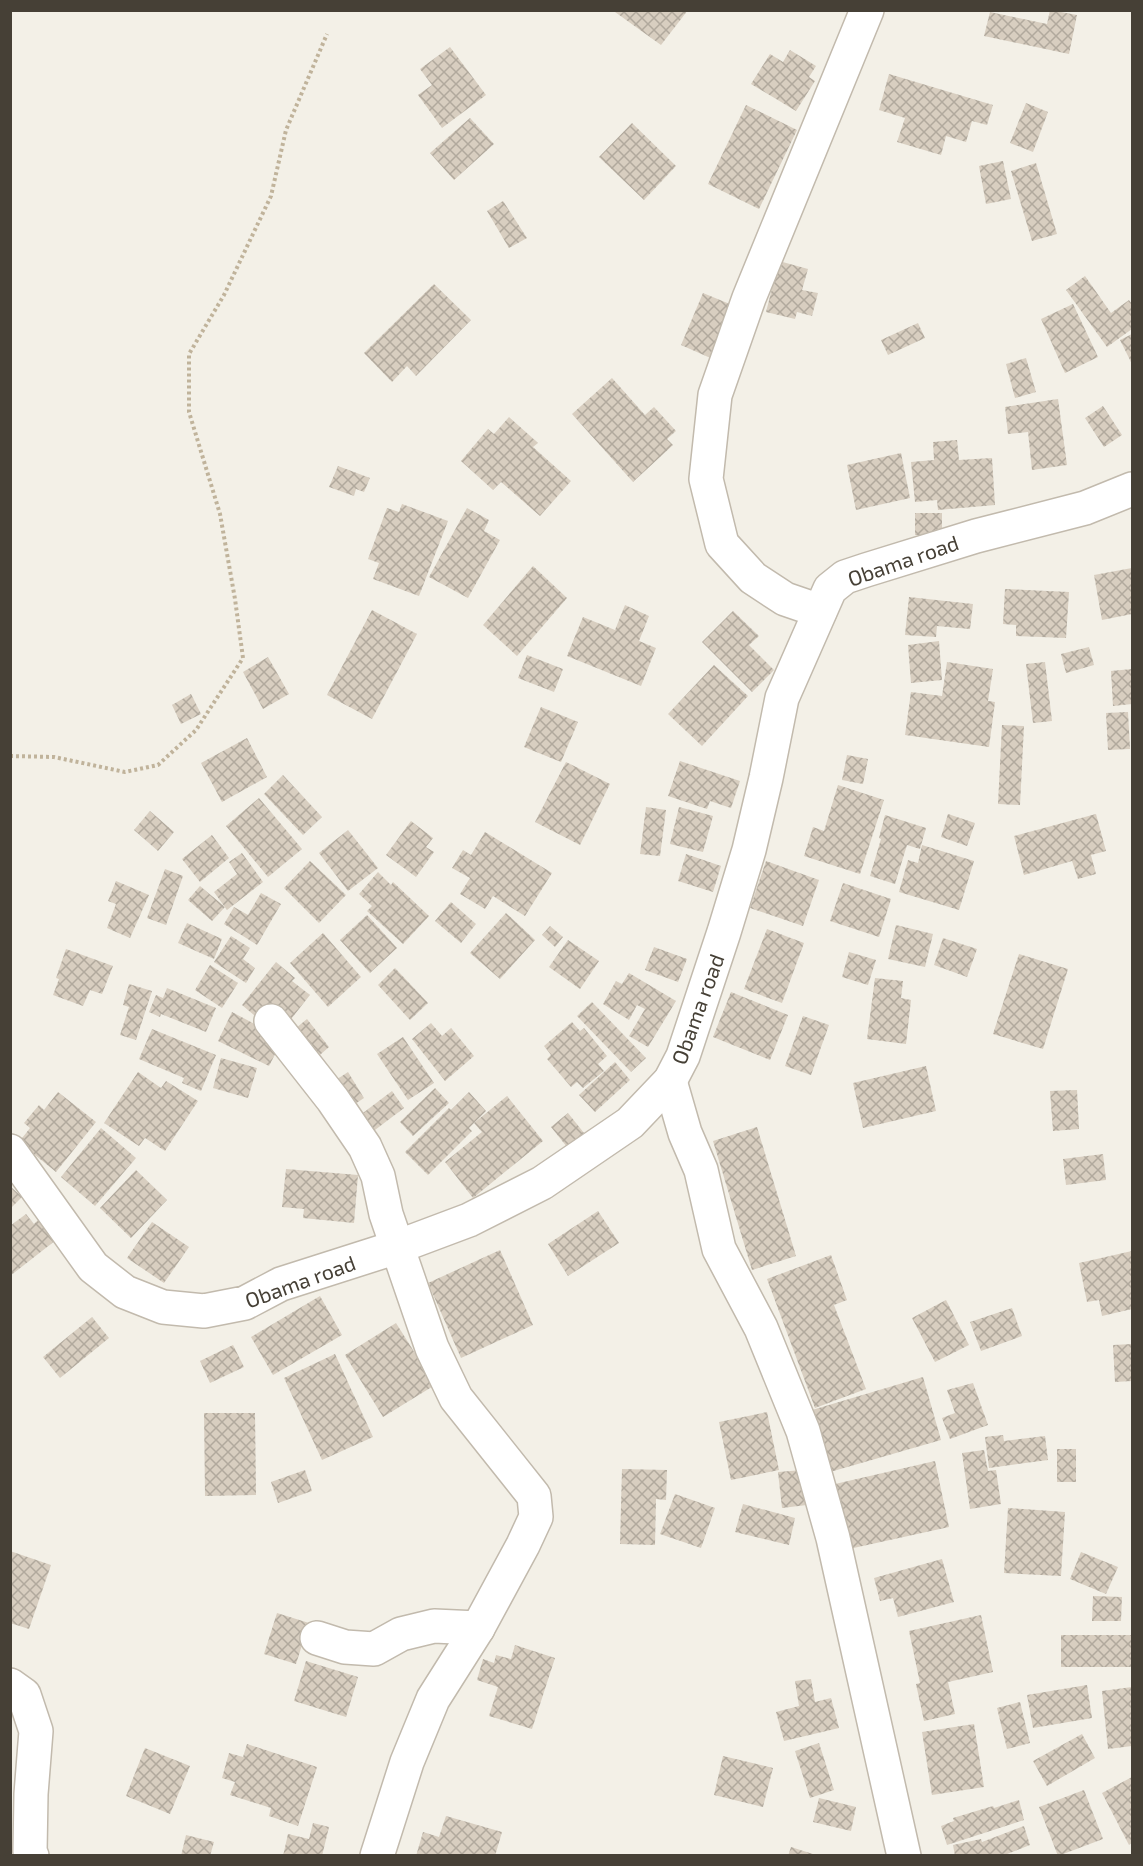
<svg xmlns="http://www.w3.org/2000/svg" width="1143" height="1866" font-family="'Exo 2',sans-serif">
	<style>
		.building { fill: url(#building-cross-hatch) }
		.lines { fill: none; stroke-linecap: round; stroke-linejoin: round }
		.minor-casing { stroke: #c2baad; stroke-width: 36 }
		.path { stroke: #c0b39b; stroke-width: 4; stroke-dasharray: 3 3; stroke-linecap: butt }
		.minor { stroke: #fff; stroke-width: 33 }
		.labels { text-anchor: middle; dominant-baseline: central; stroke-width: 4.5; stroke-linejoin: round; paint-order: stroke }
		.street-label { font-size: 21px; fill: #464036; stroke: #fff }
	</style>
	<defs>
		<pattern id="building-cross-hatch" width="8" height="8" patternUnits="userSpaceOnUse" patternTransform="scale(1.5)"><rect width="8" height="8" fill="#d8cec0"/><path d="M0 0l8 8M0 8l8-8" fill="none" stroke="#b1a99d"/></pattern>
	</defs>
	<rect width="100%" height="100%" fill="#f3f0e7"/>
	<g class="building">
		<polygon points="617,10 688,10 661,45 615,12"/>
		<polygon points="1050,10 1077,15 1069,54 984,36 990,12 1047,24"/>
		<polygon points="450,47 486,95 442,128 418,95 432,85 420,69"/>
		<polygon points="790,50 816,66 809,77 815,81 796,111 751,84 770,54 783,62"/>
		<polygon points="889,74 993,105 987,125 972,121 966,142 946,136 941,155 897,142 905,118 879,110"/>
		<polygon points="1026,103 1048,112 1033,152 1010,143"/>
		<polygon points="746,105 797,130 759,209 708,184"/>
		<polygon points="470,118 494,144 454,180 430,153"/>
		<polygon points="632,123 676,166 644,200 599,157"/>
		<polygon points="1003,161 1011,199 986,204 979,166"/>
		<polygon points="1036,163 1057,234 1032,241 1011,171"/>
		<polygon points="503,201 527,238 509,248 487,211"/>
		<polygon points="779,261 808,269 802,290 818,293 812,316 797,312 795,319 766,312"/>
		<polygon points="1085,276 1111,313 1129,300 1132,304 1132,329 1107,347 1066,290"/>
		<polygon points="434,284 471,320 416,376 407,366 392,382 364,353"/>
		<polygon points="703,293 737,307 715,360 681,345"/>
		<polygon points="1073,304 1098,357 1065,373 1041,319"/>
		<polygon points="918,323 925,338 888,355 881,340"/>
		<polygon points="1132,334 1132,364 1120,340"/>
		<polygon points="1026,358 1036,392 1015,398 1006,364"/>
		<polygon points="612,378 645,415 654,407 676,431 667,439 673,445 633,482 572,414"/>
		<polygon points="1058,399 1067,465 1032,470 1028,432 1008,434 1005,407"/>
		<polygon points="1103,406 1122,435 1104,447 1085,418"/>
		<polygon points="509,417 538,443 533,447 571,481 540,516 501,482 493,490 461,461 488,429 494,434"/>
		<polygon points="957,440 959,460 992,458 995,505 938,510 937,500 915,502 911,462 934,460 933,442"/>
		<polygon points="901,453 910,498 856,510 847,465"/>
		<polygon points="338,466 370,478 364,492 356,489 354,496 329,487"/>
		<polygon points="402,504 448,521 419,596 373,579 379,563 368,559 387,508 399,512"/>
		<polygon points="467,508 489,520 484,531 500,540 468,598 429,577"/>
		<rect x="915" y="513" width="27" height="22"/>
		<polygon points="533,566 567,598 517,656 483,625"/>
		<polygon points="1132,568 1132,614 1102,620 1094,575"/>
		<polygon points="1005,589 1069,592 1066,638 1016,636 1016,625 1003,624"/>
		<polygon points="909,597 973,604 970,629 937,626 936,637 905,635"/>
		<polygon points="625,605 649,616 639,641 656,648 641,686 567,656 583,617 615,630"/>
		<polygon points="372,610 417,634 372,719 327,695"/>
		<polygon points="733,611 759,636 749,645 774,670 752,692 702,642"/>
		<polygon points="939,641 942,680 911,683 908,645"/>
		<polygon points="1089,647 1094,665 1066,673 1061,654"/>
		<polygon points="527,655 563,669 554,692 518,678"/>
		<polygon points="268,657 289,694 263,709 243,672"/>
		<polygon points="947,662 993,669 988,701 995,702 989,747 905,735 911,692 942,696"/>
		<polygon points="1045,662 1052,721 1033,723 1026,664"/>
		<polygon points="714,665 748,696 702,746 668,714"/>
		<polygon points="1132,669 1132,704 1113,706 1111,671"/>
		<polygon points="191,694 201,714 181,724 172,705"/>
		<polygon points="541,707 578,722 561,762 524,747"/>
		<polygon points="1128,712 1130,749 1108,750 1106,713"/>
		<polygon points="1002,725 1024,726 1020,805 998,804"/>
		<polygon points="247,738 267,777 222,802 201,763"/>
		<polygon points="847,755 868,759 863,784 842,780"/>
		<polygon points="680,761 740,781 731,808 710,801 707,809 668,796"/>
		<polygon points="566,762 610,784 580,845 535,822"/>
		<polygon points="283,775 322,817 303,835 264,794"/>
		<polygon points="838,785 884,800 860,874 804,856 813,827 824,831"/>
		<polygon points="259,798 302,849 268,877 226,826"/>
		<polygon points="646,807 666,810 660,856 640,854"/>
		<polygon points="679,807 713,816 703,852 670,844"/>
		<polygon points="150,811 174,832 158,851 134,830"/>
		<polygon points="948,814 975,823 967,846 941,837"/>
		<polygon points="1096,814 1106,851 1091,855 1096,874 1078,879 1072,861 1024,875 1014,836"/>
		<polygon points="885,815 926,828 920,849 907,845 895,884 870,876 881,839 879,838"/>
		<polygon points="411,821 433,838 426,847 434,852 416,877 386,855"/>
		<polygon points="348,830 378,868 348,891 319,853"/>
		<polygon points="485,832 552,873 525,916 493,896 485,909 460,894 470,878 452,868 463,850 471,855"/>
		<polygon points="212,835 229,858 200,882 182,859"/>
		<polygon points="922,845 974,861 959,910 899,892 908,860 918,863"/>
		<polygon points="242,853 263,882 227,910 214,892 237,874 229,862"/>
		<polygon points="686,854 721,866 713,892 678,881"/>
		<polygon points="310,861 346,895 319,923 284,888"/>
		<polygon points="766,861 819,880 803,926 750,908"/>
		<polygon points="165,869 183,876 166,925 147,918"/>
		<polygon points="378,872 391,885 393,882 429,916 403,944 367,911 372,906 359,894"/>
		<polygon points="116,881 149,895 130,938 107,928 116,904 108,901"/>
		<polygon points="843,883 891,899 879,937 830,921"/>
		<polygon points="200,886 225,907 212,921 188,900"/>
		<polygon points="261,893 281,904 257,945 224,924 234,907 248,915"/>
		<polygon points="451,902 476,924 461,943 435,921"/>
		<polygon points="506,913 535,940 500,979 470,953"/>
		<polygon points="367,915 397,948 370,973 340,940"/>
		<polygon points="187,923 222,939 214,959 178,943"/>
		<polygon points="896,925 933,934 925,967 888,959"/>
		<polygon points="550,926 563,937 555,947 542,935"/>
		<polygon points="767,929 804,943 782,1003 744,989"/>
		<polygon points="323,933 361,977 328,1007 290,963"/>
		<polygon points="231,936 250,948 243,959 255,968 246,983 214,962"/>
		<polygon points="943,938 977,949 967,977 934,965"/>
		<polygon points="568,940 599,961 580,989 549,967"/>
		<polygon points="654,947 687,959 678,982 645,970"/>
		<polygon points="66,949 113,966 102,994 90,990 83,1006 53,995 59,979 56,978"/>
		<polygon points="849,952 876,960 868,985 842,977"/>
		<polygon points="1019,954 1068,969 1043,1049 993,1034"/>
		<polygon points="276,962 295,978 292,981 310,995 284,1028 260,1020 242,1005"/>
		<polygon points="210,965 238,983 222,1008 195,990"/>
		<polygon points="395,968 428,1003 410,1020 378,985"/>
		<polygon points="629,973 676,1001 648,1047 629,1036 645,1009 637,1005 629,1020 603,1004 616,981 622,984"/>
		<polygon points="875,978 903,981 901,998 911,1000 906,1044 867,1039"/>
		<polygon points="129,984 152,991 136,1040 120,1035 129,1007 123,1005"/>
		<polygon points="167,988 216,1008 206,1032 161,1014 160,1017 149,1012 156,995 163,998"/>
		<polygon points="731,992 788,1015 770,1060 713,1037"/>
		<polygon points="592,1002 646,1058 631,1072 577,1016"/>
		<polygon points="232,1012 283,1039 269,1066 218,1041"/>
		<polygon points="803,1016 829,1025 811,1075 785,1066"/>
		<polygon points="307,1019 329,1047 313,1061 290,1033"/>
		<polygon points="572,1022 580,1031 584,1028 607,1056 598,1064 604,1071 583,1088 577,1082 571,1087 547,1059 551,1055 544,1046"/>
		<polygon points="431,1023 442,1036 451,1028 474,1056 445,1081 412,1039"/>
		<polygon points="152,1029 216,1055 201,1091 182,1083 184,1078 139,1059"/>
		<polygon points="403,1037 434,1083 408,1100 377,1054"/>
		<polygon points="221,1058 257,1068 248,1098 213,1088"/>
		<polygon points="615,1062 630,1080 595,1112 579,1095"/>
		<polygon points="926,1066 936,1111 863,1128 853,1083"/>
		<polygon points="138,1072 161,1088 166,1081 198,1101 165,1151 145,1138 139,1146 104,1123"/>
		<polygon points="348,1072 364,1098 352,1106 336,1080"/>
		<polygon points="435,1088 449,1103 413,1136 400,1122"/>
		<polygon points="1077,1090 1079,1129 1053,1131 1050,1091"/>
		<polygon points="392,1091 404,1108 371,1133 359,1116"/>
		<polygon points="58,1092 96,1122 56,1172 19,1142 30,1128 24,1123 39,1105 44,1110"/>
		<polygon points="469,1092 486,1111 469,1128 472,1131 428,1175 405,1152 449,1108 451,1110"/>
		<polygon points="507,1096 543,1141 473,1198 445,1162 482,1132 474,1123"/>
		<polygon points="568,1113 584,1133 567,1147 551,1127"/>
		<polygon points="757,1127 796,1256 752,1270 713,1141"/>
		<polygon points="101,1128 136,1158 95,1206 61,1177"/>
		<polygon points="1103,1154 1106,1180 1066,1185 1063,1159"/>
		<polygon points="286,1169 358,1175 354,1223 303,1218 304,1209 282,1207"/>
		<polygon points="136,1170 167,1200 131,1238 100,1208"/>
		<polygon points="10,1186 22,1197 10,1209"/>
		<polygon points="598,1211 619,1243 568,1276 548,1244"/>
		<polygon points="26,1214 34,1224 39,1219 56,1240 10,1276 10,1226"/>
		<polygon points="152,1222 189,1247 164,1283 127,1258"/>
		<polygon points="500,1250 533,1325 461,1358 428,1283"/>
		<polygon points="1132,1251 1132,1309 1102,1316 1099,1300 1087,1302 1079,1263"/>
		<polygon points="831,1255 847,1300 834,1305 866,1389 815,1408 767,1279"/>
		<polygon points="320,1296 342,1335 273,1375 251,1337"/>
		<polygon points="946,1300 969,1345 935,1362 912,1318"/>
		<polygon points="1012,1308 1022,1336 981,1351 970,1322"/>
		<polygon points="92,1317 109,1338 60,1378 43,1357"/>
		<polygon points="396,1323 435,1385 383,1417 345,1355"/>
		<polygon points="1132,1344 1132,1381 1115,1382 1113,1345"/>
		<polygon points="233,1345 244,1367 210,1383 200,1361"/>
		<polygon points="335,1354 373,1437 322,1460 284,1378"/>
		<polygon points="923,1377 941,1440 830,1472 812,1410"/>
		<polygon points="973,1383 988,1425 950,1439 942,1418 955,1413 947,1390"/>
		<polygon points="767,1412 779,1470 731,1480 719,1422"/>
		<polygon points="204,1413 255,1413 256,1495 205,1496"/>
		<polygon points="1003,1435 1004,1441 1045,1436 1048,1460 989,1468 985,1437"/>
		<rect x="1057" y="1449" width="19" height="33"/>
		<polygon points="984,1450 988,1471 996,1470 1001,1504 970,1509 962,1453"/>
		<polygon points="935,1461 949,1527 849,1549 835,1484"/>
		<polygon points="622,1469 667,1470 666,1500 656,1499 655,1545 620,1544"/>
		<polygon points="305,1470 312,1491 278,1503 271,1482"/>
		<polygon points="803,1470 807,1505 782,1508 778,1472"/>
		<polygon points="675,1494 715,1508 701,1548 660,1534"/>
		<polygon points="743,1504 795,1518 789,1545 735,1532"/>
		<polygon points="1008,1508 1065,1512 1061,1576 1004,1573"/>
		<polygon points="10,1551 51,1565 29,1629 10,1623"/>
		<polygon points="1081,1552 1118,1567 1106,1594 1070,1579"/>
		<polygon points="942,1559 954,1602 898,1617 893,1598 880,1601 874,1578"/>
		<polygon points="1093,1596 1122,1597 1121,1621 1092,1621"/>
		<polygon points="277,1613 309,1623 296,1664 264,1654"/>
		<polygon points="981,1615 993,1672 948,1682 955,1714 924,1721 916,1684 920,1683 909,1631"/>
		<rect x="1061" y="1635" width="71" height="32"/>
		<polygon points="515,1645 555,1658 532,1729 489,1716 498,1687 477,1680 483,1659 494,1663 496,1655 511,1659"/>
		<polygon points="306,1661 358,1677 346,1717 294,1701"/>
		<polygon points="811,1679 815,1702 831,1698 839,1728 784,1741 776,1712 799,1706 795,1681"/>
		<polygon points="1087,1685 1092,1718 1033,1728 1027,1695"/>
		<polygon points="1132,1687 1132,1746 1108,1749 1102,1691"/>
		<polygon points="1020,1702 1030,1743 1007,1749 997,1708"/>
		<polygon points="974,1724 984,1787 932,1795 922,1732"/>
		<polygon points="1082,1734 1095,1758 1047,1786 1033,1761"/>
		<polygon points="819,1743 834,1790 810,1798 795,1751"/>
		<polygon points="247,1744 317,1767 298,1826 269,1816 271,1808 230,1795 235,1782 222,1778 229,1753 243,1757"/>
		<polygon points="145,1748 190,1766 170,1814 126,1796"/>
		<polygon points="723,1756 773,1768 763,1807 714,1795"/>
		<polygon points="1132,1777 1132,1843 1129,1845 1102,1793"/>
		<polygon points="1084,1790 1103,1839 1058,1856 1039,1807"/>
		<polygon points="819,1798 856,1807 851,1831 813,1822"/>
		<polygon points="1019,1800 1024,1820 947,1845 941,1826 954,1821 953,1818 993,1806 994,1808"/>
		<polygon points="446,1816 502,1832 495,1856 416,1856 423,1832 439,1837"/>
		<polygon points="313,1823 329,1827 322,1856 283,1856 288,1834 309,1839"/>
		<polygon points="1024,1826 1030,1845 1002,1856 955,1856 953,1845 981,1839 982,1842"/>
		<polygon points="186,1835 214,1842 210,1856 181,1856"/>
		<polygon points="791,1847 816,1855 816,1856 788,1856"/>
	</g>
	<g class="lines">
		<defs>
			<g id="minor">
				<polyline points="820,611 785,599 753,578 722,544 706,479 715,395 749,298 867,10"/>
				<polyline points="271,1021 333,1100 365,1147 378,1176 386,1214 432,1348 456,1398 534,1496 536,1517 523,1545 478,1628 433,1699 407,1762 377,1856"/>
				<polyline points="670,1081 685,1133 701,1170 719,1249 761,1328 803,1431 833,1538 904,1856"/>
				<polyline points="10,1151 93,1267 125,1292 163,1307 204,1311 245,1303 281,1284 397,1247 469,1220 542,1183 630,1123 670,1081 683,1056 724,932 749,850 766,778 782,698 830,589 845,577 866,570 976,536 1085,508 1132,489"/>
				<polyline points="317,1638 345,1647 374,1649 401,1634 434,1626 478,1628"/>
				<polyline points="10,1685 24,1695 36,1731 31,1794 30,1852 32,1856"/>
			</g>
		</defs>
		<use href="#minor" class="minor-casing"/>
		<polyline class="path" points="10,756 54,757 125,772 158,765 196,730 243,658 235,599 220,514 189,412 189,354 224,295 271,196 286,130 327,34"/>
		<use href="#minor" class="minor"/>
	</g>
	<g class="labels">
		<g class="street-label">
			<text transform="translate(903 560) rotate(-19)">Obama road</text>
			<text transform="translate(697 1009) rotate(-70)">Obama road</text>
			<text transform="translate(300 1281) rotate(-20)">Obama road</text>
		</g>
	</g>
	<rect width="1143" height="1866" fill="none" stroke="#464036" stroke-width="24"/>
</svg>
